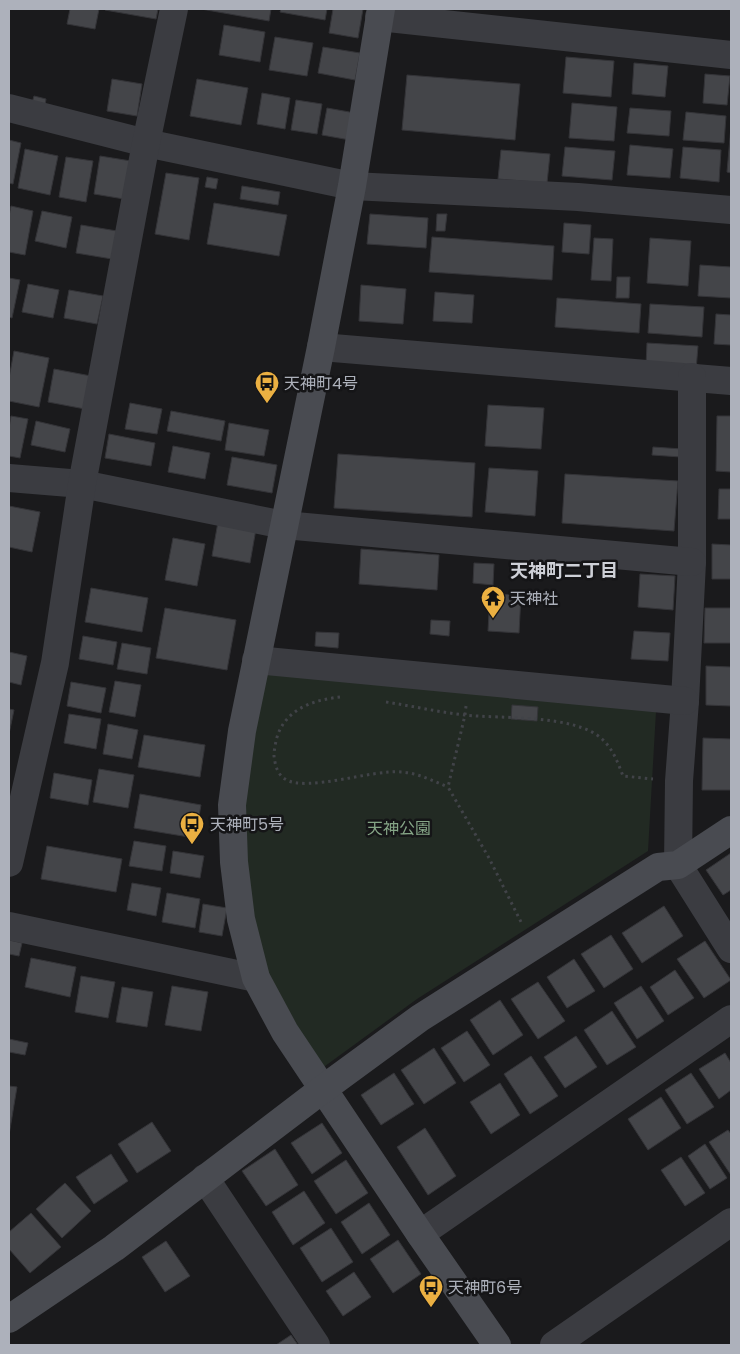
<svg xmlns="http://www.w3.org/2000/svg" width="740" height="1354" font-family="Poppins,'Noto Sans JP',sans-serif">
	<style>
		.green { fill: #222a23 }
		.building { fill: #444549; stroke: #343438 }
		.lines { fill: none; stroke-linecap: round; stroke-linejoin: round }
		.path { stroke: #414348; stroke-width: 3; stroke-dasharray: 2.5 4; stroke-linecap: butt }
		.street { stroke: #3b3c41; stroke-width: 28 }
		.secondary { stroke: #494b51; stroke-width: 28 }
		.labels { text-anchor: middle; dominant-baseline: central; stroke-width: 5; stroke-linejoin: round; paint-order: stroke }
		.poi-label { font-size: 16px; fill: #adb1bb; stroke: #151517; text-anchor: start }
		.park-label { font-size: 16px; fill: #85a586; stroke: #151517 }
		.neighbourhood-label { font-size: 18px; font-weight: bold; fill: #ced0d7; stroke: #151517 }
	</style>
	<rect width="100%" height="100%" fill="#1a1a1c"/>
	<polygon class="green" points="261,662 657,694 648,851 417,999 321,1069 261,960 248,912 244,796"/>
	<g class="building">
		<polygon points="70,9 99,9 95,29 67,24"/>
		<polygon points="105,9 158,9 156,19 105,10"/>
		<polygon points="201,9 271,9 269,21"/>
		<polygon points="281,9 327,9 325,20 280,12"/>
		<polygon points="333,9 363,9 358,38 329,33"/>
		<polygon points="224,25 265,32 260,62 219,55"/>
		<polygon points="275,37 313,43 307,76 269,70"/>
		<polygon points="323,47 360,53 355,80 318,73"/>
		<polygon points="566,57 614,61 611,97 563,93"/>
		<polygon points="634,63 668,66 665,97 632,94"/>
		<polygon points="705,74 730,76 727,105 703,103"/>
		<polygon points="407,75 520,84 515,140 402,130"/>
		<polygon points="112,79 142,84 137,116 107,111"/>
		<polygon points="197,79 248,88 241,125 190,116"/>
		<polygon points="262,93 290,98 285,129 257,124"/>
		<polygon points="34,96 46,99 45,105 32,103"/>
		<polygon points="296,100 322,104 317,134 291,130"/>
		<polygon points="572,103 617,107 614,141 569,138"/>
		<polygon points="327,108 355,113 350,140 322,135"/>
		<polygon points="630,108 671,111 669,136 627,133"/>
		<polygon points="686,112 726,116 724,143 683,140"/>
		<polygon points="731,126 731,173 727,172"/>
		<polygon points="9,140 21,143 13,184 9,183"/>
		<polygon points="630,145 673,149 670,178 627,175"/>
		<polygon points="565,147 615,151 612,180 562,176"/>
		<polygon points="683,147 721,150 719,182 680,178"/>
		<polygon points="25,149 58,156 50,195 18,188"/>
		<polygon points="501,150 550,154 547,183 498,179"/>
		<polygon points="100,156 131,161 124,199 94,194"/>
		<polygon points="66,157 93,161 86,202 59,197"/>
		<polygon points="166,173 199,178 189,240 155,234"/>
		<polygon points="207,177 218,179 216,189 205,187"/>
		<polygon points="242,186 280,192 278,205 240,199"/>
		<polygon points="214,203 287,215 279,256 207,244"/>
		<polygon points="11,206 33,211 25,255 9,252 9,216"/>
		<polygon points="42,211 72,217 66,248 35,241"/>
		<polygon points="370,214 428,218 426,248 367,244"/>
		<polygon points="437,214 447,214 445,231 436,231"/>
		<polygon points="564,223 591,225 589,254 562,252"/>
		<polygon points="81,225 117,231 112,259 76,253"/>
		<polygon points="432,237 554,246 552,280 429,272"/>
		<polygon points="594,238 613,239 611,281 591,280"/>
		<polygon points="650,238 691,241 688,286 647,283"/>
		<polygon points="700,265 731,267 731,298 698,296"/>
		<polygon points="617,277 630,277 629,298 616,298"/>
		<polygon points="9,278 20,280 12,318 9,317"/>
		<polygon points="28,284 59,290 53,318 22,312"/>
		<polygon points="361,285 406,289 403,324 359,321"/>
		<polygon points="69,290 103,296 97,324 64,318"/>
		<polygon points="435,292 474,295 472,323 433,321"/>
		<polygon points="557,298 641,304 639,333 555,327"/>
		<polygon points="650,304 704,307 702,337 648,333"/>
		<polygon points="716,314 731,315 731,345 714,344"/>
		<polygon points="647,343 698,346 696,370 646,366"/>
		<polygon points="14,351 49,358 39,407 9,401 9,378"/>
		<polygon points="54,369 91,376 85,409 48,402"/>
		<polygon points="130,403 162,409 157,434 125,429"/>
		<polygon points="488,405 544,408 541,449 485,446"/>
		<polygon points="171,411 225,421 221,441 167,431"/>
		<polygon points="11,416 28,419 20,458 9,456 9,428"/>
		<polygon points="717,416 731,416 731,472 716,471"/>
		<polygon points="36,421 70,429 65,452 31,445"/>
		<polygon points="229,423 269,430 264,456 225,450"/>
		<polygon points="109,434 155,443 151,466 105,458"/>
		<polygon points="173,446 210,453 205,479 168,472"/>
		<polygon points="653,447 682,449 681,457 652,455"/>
		<polygon points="338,454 475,463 472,517 334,508"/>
		<polygon points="232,457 277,465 272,493 227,485"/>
		<polygon points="489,468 538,471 535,516 485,512"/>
		<polygon points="565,474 678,481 674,531 562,523"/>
		<polygon points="719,489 731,489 731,519 718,519"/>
		<polygon points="9,506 40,512 32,552 9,547"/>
		<polygon points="218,522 256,529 250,563 212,556"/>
		<polygon points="173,538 205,544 197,586 165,580"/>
		<polygon points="712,544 731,545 731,579 712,579"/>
		<polygon points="361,549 439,555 437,590 359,584"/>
		<polygon points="474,563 494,564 493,585 473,583"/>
		<polygon points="640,574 675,576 673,610 638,607"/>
		<polygon points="91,588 148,598 142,632 85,622"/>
		<polygon points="490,594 521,595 519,633 488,631"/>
		<polygon points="165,608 236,620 227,670 156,658"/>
		<polygon points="705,608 731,608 731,643 704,643"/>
		<polygon points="431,620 450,621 449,636 430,634"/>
		<polygon points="634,631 670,633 668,661 631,659"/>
		<polygon points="316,632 339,633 338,648 315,646"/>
		<polygon points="83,636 117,642 113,665 79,659"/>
		<polygon points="122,643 151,648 147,674 117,669"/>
		<polygon points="9,652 27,656 21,685 9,682"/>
		<polygon points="706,666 731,667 731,706 706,705"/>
		<polygon points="115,681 141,685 135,717 109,712"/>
		<polygon points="71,682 106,688 101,713 67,706"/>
		<polygon points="512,705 538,707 537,721 511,719"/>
		<polygon points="9,709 14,710 9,734"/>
		<polygon points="69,714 101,719 96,749 64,743"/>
		<polygon points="108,724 138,730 132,759 103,754"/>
		<polygon points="144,735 205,745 200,777 138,767"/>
		<polygon points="703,738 731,739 731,790 702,790"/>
		<polygon points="99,769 134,775 128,808 93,802"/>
		<polygon points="54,773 92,780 88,805 50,798"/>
		<polygon points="140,794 201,805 195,838 134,828"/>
		<polygon points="134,841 166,846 162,871 129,866"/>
		<polygon points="47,846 122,859 116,892 41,879"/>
		<polygon points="173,851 204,856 200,878 170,873"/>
		<polygon points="731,853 731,890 723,895 706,870"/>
		<polygon points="132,883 161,888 156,916 127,910"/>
		<polygon points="167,893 200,899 195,928 162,922"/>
		<polygon points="203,904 227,908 222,936 199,932"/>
		<polygon points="664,906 683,936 642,963 622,933"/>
		<polygon points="611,935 633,969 604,988 581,954"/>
		<polygon points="9,940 22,943 19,956 9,954"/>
		<polygon points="705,941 731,980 704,998 677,959"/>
		<polygon points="31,958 76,967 70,997 25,987"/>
		<polygon points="574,959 595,991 567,1008 547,977"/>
		<polygon points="675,970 694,998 668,1015 650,987"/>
		<polygon points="81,976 115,982 108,1018 75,1012"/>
		<polygon points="538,982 565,1021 538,1039 511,999"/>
		<polygon points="172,986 208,992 201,1031 165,1025"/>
		<polygon points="641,986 664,1021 637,1039 614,1003"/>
		<polygon points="122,987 153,992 147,1027 116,1022"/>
		<polygon points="500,1000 523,1035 493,1055 470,1020"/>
		<polygon points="612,1011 636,1047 607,1065 584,1030"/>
		<polygon points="467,1031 490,1065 464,1082 441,1048"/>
		<polygon points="576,1036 597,1067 565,1088 544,1057"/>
		<polygon points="9,1039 28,1043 25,1055 9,1052"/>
		<polygon points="434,1048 456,1083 424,1104 401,1070"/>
		<polygon points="725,1053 731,1063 731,1090 719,1099 699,1069"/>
		<polygon points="531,1056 558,1096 530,1114 504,1074"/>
		<polygon points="394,1073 414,1104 381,1125 361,1095"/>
		<polygon points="691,1073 714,1107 687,1124 665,1090"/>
		<polygon points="500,1083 520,1115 491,1134 470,1102"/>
		<polygon points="9,1086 17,1087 9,1135"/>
		<polygon points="661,1097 681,1128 648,1150 628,1119"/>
		<polygon points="152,1122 171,1151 137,1173 118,1144"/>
		<polygon points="322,1123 342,1153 312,1174 291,1143"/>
		<polygon points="425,1128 456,1176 428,1195 397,1147"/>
		<polygon points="728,1130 731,1134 731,1175 709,1142"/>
		<polygon points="705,1144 727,1178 710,1189 688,1156"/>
		<polygon points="275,1149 298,1185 266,1206 242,1171"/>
		<polygon points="111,1154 128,1181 94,1204 76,1177"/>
		<polygon points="681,1157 705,1193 685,1206 661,1170"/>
		<polygon points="346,1160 368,1193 336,1214 314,1181"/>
		<polygon points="65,1183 91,1211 62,1238 36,1209"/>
		<polygon points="304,1191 325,1223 293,1245 272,1212"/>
		<polygon points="369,1203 390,1235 362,1254 341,1222"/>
		<polygon points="31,1213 61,1247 30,1273 9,1249 9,1232"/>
		<polygon points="331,1228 353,1262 322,1282 300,1248"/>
		<polygon points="398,1240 421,1274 393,1293 370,1259"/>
		<polygon points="166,1241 190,1276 165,1292 142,1257"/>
		<polygon points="354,1272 371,1297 343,1316 326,1291"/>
		<polygon points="291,1335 298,1345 276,1345"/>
	</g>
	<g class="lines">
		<g class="path">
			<path d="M340 697C312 700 283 710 276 741 275 746 274 751 274 756 275 764 277 774 285 779 306 793 373 769 401 772 418 773 433 781 448 787"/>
			<path d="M386 702C412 706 438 712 465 715 501 719 575 714 602 739 613 749 618 763 623 776L653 779"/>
			<polyline points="466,706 465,715 448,787 489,858 521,922"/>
		</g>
		<g class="street">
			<polyline points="379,17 731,55"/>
			<polyline points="9,108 146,143 352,186 578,197 731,210"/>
			<polyline points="321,347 731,381"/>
			<polyline points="692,377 692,562 685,701 679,781 678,865 731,949"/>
			<polyline points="9,478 82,484 284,525 692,562"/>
			<polyline points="256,660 685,701"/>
			<polyline points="9,863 55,663 82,484 146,143 174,9"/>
			<polyline points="9,926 256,978"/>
			<polyline points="205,1178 316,1345"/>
			<polyline points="420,1234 731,1019"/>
			<polyline points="554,1345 731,1222"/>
		</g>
		<g class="secondary">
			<polyline points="381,9 352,186 321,347 242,731 232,805 234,862 241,919 256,978 285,1032 420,1234 497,1345"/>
			<polyline points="9,1319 114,1248 323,1089 420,1018 658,867 678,865 731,830"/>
		</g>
	</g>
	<defs>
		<symbol id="bus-pin" viewBox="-11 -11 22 30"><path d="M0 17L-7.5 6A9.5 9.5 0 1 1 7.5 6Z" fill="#ebb042" stroke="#151517"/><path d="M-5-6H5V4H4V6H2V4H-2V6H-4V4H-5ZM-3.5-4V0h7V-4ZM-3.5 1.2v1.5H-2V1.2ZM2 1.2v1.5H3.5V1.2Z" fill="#111"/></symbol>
		<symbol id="temple-pin" viewBox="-11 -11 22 30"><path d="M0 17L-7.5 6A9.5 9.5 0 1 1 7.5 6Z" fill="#ebb042" stroke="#151517"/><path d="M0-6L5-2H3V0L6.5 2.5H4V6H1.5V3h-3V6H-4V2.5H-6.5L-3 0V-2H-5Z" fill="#111"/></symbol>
	</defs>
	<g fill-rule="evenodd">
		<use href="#bus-pin" x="253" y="369" width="28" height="38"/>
		<use href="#temple-pin" x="479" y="584" width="28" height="38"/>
		<use href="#bus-pin" x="178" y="810" width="28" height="38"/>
		<use href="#bus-pin" x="417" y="1273" width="28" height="38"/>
	</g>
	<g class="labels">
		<g class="poi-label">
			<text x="284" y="383">天神町4号</text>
			<text x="510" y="598">天神社</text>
			<text x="210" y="824">天神町5号</text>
			<text x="448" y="1287">天神町6号</text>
		</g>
		<g class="park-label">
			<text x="399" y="828">天神公園</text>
		</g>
		<g class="neighbourhood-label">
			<text x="564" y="570">天神町二丁目</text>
		</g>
	</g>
	<rect width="740" height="1354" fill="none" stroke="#adb1bb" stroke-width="20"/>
</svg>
